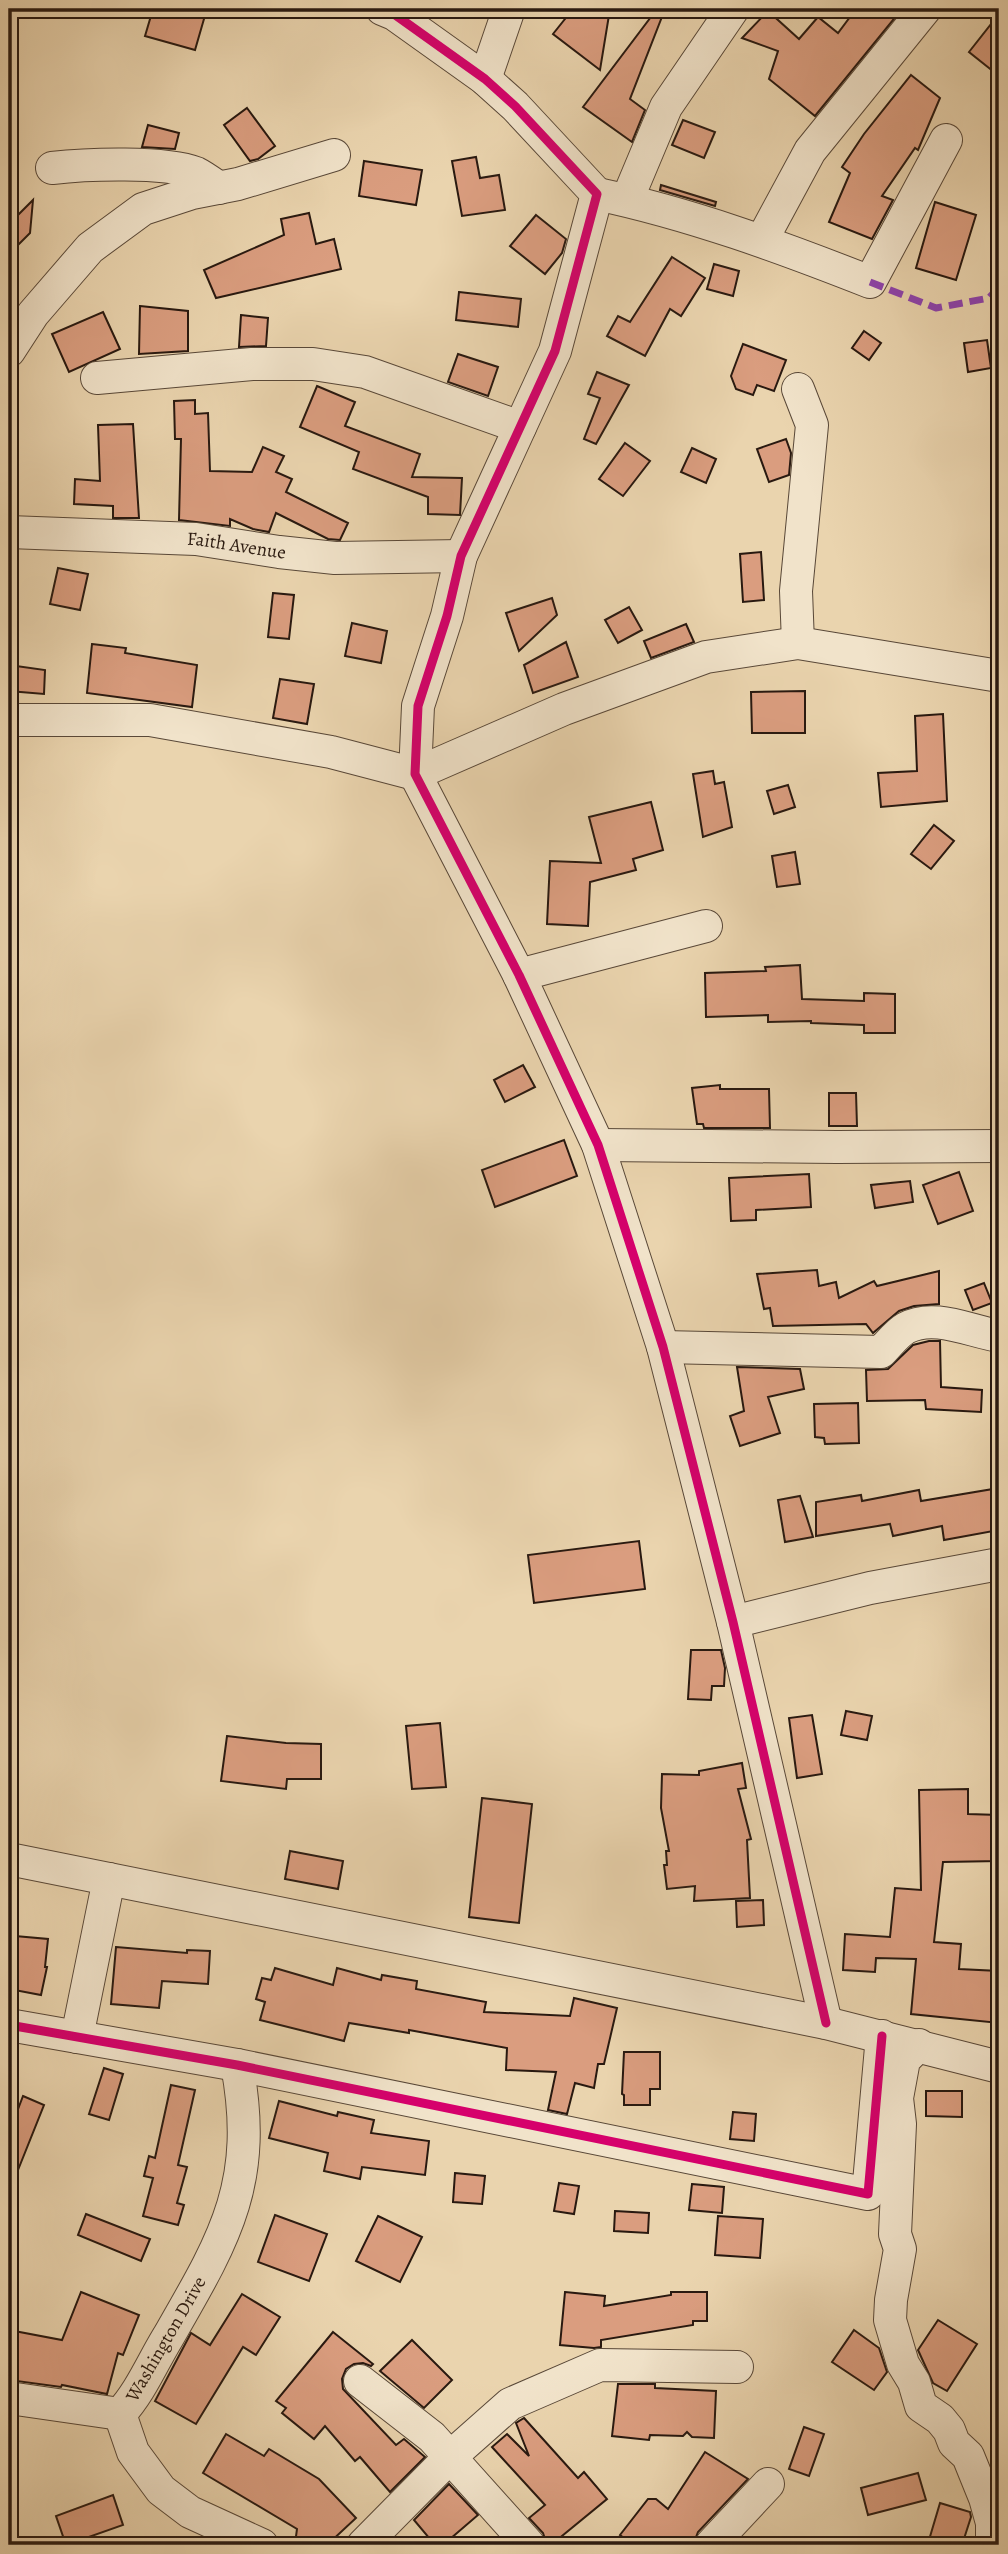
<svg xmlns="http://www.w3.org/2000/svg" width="1008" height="2554" font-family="Alegreya,serif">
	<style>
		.building { fill: #da9d7f; stroke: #291910; stroke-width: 2 }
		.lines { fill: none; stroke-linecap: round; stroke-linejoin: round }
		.minor-casing { stroke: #594838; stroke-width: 34 }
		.minor { stroke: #f1e3ca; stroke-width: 32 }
		.quiet { stroke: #8e44ad; stroke-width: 7; stroke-dasharray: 14 7; stroke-linecap: butt }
		.cycleway-casing { stroke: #f1e3ca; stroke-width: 13 }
		.cycleway { stroke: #d6006c; stroke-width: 9 }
		.labels { text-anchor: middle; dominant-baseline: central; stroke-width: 7; stroke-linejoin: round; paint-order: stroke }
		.street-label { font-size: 19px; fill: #291910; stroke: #f1e3ca }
	</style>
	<rect width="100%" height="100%" fill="#ead4ae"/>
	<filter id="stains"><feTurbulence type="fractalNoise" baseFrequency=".00286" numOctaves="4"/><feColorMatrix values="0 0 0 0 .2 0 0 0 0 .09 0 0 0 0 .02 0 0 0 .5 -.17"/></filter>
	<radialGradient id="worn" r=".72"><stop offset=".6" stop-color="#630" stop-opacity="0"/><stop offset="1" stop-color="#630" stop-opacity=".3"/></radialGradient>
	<g class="building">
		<polygon points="153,9 195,9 206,12 195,50 145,36"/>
		<polygon points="573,9 610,9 600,70 553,34"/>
		<polygon points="657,9 665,9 630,99 645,110 632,142 583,107"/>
		<polygon points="856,9 902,9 815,116 769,79 778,51 742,38 768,11 799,39 818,17 838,33"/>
		<polygon points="999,14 999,76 969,52"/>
		<polygon points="911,75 940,98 918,150 915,148 882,196 893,200 872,239 829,222 850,173 842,167 864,134"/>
		<polygon points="247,108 275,146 258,159 250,161 224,125"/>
		<polygon points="683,120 715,132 704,158 672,145"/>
		<polygon points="148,125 179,133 175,149 142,147"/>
		<polygon points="476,157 480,178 499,175 505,210 462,216 452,161"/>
		<polygon points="364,161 422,170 416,205 359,196"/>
		<polygon points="661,185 716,202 715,206 660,190"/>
		<polygon points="33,200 30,233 9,254 9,224"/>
		<polygon points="935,202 976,215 956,280 916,268"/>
		<polygon points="309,213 316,244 334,239 341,269 216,298 204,270 284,235 281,219"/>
		<polygon points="536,215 566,239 562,253 545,274 510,246"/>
		<polygon points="672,257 705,278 681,316 670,309 645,356 607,336 618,316 630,322"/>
		<polygon points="714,264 739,271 733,296 707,289"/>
		<polygon points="459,292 521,299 518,327 456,320"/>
		<polygon points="140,306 188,311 188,351 139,354"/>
		<polygon points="103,312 120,349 69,372 52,334"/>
		<polygon points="241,315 268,318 266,346 239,347"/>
		<polygon points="864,331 881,343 869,360 852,348"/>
		<polygon points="987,340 991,368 968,372 964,343"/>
		<polygon points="743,344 786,360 774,391 757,385 753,395 736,389 731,376"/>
		<polygon points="458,354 498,367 488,396 448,382"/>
		<polygon points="597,372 629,385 596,444 584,439 600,398 588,394"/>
		<polygon points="317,386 355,402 345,426 420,454 412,477 462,478 460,515 428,514 428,497 353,469 359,452 300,427"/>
		<polygon points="195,400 195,414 208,413 210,471 252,472 263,447 284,456 276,472 292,479 286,492 348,523 340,540 328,539 276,513 269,532 253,529 230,519 230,526 179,520 181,439 175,439 174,401"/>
		<polygon points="133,424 139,518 113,518 113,506 74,504 75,479 100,481 98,425"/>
		<polygon points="786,439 791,453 789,475 769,482 757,449"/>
		<polygon points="625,443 650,461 623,496 599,479"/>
		<polygon points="692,448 716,459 706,483 681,472"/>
		<polygon points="761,552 764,600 743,602 740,554"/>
		<polygon points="58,568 88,574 80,610 50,604"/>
		<polygon points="273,593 294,595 289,639 268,637"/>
		<polygon points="552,598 557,615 519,651 506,613"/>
		<polygon points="629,607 642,630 618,643 605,620"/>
		<polygon points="352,623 387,631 381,663 345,656"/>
		<polygon points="686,624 694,642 651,658 644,641"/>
		<polygon points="566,642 578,677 533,693 524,665"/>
		<polygon points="92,644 126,648 125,653 197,665 192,707 87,693"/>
		<polygon points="9,665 45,670 44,694 9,691"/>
		<polygon points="280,679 314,684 307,724 273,718"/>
		<polygon points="805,691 805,733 752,733 751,692"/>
		<polygon points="943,714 947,801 881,807 878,773 917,771 915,716"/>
		<polygon points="713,771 715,784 724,782 732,827 703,837 693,774"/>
		<polygon points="788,785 795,807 774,814 767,791"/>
		<polygon points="651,802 663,850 633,859 636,870 590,882 588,926 547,924 550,861 601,863 589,817"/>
		<polygon points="934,825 954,841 931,869 911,854"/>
		<polygon points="795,852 800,884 777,887 772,856"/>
		<polygon points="800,965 802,999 864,1001 864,993 895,994 895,1033 864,1033 864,1025 811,1023 811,1021 768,1022 768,1015 706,1017 705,973 766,971 765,967"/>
		<polygon points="523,1065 535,1087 505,1102 494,1080"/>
		<polygon points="720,1085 720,1089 769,1089 770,1128 704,1128 703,1124 697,1124 692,1088"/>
		<polygon points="829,1093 856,1093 857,1126 829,1126"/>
		<polygon points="564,1140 577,1176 495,1207 482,1170"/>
		<polygon points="959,1172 973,1211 938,1224 923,1185"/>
		<polygon points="809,1174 811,1207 756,1210 756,1220 731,1221 729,1178"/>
		<polygon points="910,1181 913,1202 875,1208 871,1185"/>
		<polygon points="817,1270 819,1286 836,1282 839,1298 874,1281 877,1286 939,1271 939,1304 914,1306 899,1311 873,1333 866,1324 773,1326 770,1308 764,1309 757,1274"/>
		<polygon points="984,1283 992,1303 973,1310 965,1290"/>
		<polygon points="929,1341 940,1341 941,1387 982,1390 981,1412 926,1409 925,1400 867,1401 866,1370 888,1369 913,1345"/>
		<polygon points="737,1367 800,1369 804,1389 768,1397 780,1433 740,1446 730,1416 744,1411"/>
		<polygon points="858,1403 859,1443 825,1444 824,1438 815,1437 814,1404"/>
		<polygon points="999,1488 999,1530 944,1540 942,1526 893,1536 890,1524 816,1536 816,1502 861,1495 862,1501 919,1490 921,1501"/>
		<polygon points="800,1496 813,1537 785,1542 778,1500"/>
		<polygon points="639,1541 645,1589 534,1603 528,1555"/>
		<polygon points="691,1650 721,1650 725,1668 724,1686 712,1686 711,1700 688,1699"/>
		<polygon points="846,1711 872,1716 867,1740 841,1735"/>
		<polygon points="812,1715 822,1774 797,1778 789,1718"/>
		<polygon points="440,1723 446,1787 412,1789 406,1726"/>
		<polygon points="227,1736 286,1743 321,1744 321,1779 287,1779 286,1789 221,1781"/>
		<polygon points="742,1763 746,1788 738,1789 751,1839 747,1840 750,1898 694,1901 695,1886 667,1889 664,1865 667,1865 666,1851 669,1851 661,1808 662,1774 699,1775 699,1771"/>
		<polygon points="968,1789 968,1814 999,1815 999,1861 943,1862 934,1942 961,1944 959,1969 999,1971 999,2023 911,2014 916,1959 876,1958 875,1972 843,1970 845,1934 890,1937 895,1888 921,1890 919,1790"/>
		<polygon points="482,1798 532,1804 519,1923 469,1917"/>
		<polygon points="290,1851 343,1861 338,1889 285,1879"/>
		<polygon points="763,1900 764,1925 737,1927 736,1901"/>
		<polygon points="15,1936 48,1939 45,1967 47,1967 41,1995 9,1989 9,1969"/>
		<polygon points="116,1947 187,1953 187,1950 210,1951 208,1984 162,1981 159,2008 111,2004"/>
		<polygon points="275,1968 333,1985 337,1968 381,1980 382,1975 417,1981 416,1989 486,2002 484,2012 570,2016 574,1998 617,2008 604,2064 598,2064 594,2088 575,2083 567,2114 548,2110 556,2072 506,2070 507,2048 409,2030 409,2033 349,2023 344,2041 260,2020 265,2002 256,1999 262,1978 271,1980"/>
		<polygon points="624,2052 660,2052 660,2089 650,2089 650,2105 624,2105 624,2095 622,2094"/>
		<polygon points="104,2068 123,2074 109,2120 89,2114"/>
		<polygon points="171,2085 195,2090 178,2165 187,2167 177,2203 184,2205 178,2225 143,2216 153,2178 144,2176 149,2156 155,2158"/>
		<polygon points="926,2091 962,2091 962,2117 926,2116"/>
		<polygon points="23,2096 44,2105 10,2190 9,2133"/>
		<polygon points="279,2101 337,2116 338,2112 374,2120 371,2133 429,2141 425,2175 362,2167 360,2179 324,2171 328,2153 269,2138"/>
		<polygon points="733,2112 756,2114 754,2141 730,2139"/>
		<polygon points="455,2173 485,2176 482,2204 453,2202"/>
		<polygon points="559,2183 579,2186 574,2214 554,2211"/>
		<polygon points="692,2184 724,2187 722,2213 689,2210"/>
		<polygon points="615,2211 649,2213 648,2233 614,2231"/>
		<polygon points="86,2214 150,2239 141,2261 78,2235"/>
		<polygon points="275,2215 327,2234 309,2281 258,2262"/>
		<polygon points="378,2216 422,2237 400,2282 356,2261"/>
		<polygon points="718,2216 763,2219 760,2258 715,2255"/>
		<polygon points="81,2292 139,2315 123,2355 118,2353 107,2394 62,2385 61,2387 9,2380 9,2330 62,2340"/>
		<polygon points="565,2292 605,2296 604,2306 671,2295 671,2292 707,2292 707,2321 693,2321 693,2325 601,2340 601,2347 594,2348 560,2345"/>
		<polygon points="242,2294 280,2317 256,2355 243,2347 196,2424 155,2401 191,2333 210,2345"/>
		<polygon points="938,2320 977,2344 947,2391 933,2383 918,2350"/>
		<polygon points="854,2330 879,2348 887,2372 874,2390 832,2362"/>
		<polygon points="333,2332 373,2364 371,2366 363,2363 354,2364 346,2369 342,2379 343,2389 396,2445 404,2439 425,2457 390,2492 360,2457 355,2461 325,2426 314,2439 282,2413 286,2408 276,2401"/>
		<polygon points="412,2340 452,2380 424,2408 380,2371"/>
		<polygon points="618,2384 655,2384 655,2388 716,2391 714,2438 692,2437 687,2432 683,2436 650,2435 649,2440 612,2436"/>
		<polygon points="524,2418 578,2478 584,2472 607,2499 551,2545 547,2545 543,2533 529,2518 545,2505 492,2447 507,2434 529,2456 516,2423"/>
		<polygon points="804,2427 824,2434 809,2476 789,2469"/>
		<polygon points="226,2434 264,2456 269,2449 319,2479 356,2518 327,2545 295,2544 297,2529 203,2473"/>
		<polygon points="705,2452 748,2479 698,2532 693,2545 633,2545 620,2535 648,2499 656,2499 668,2509"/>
		<polygon points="918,2473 926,2500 868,2515 861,2488"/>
		<polygon points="449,2484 478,2515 443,2545 435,2545 414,2520"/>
		<polygon points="113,2495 123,2525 66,2545 56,2516"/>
		<polygon points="940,2503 970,2512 971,2517 962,2545 947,2545 929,2540"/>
	</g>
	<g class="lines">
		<defs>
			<g id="minor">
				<polyline points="382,9 394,14 485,79 515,106 597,194 555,351 461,556 447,616 418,706 415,774 519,975 598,1145 663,1347 733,1622 826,2023"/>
				<polyline points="485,79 509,9"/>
				<path d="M52 168C86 164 165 161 196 173 204 177 212 183 219 188"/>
				<path d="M597 194C691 214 781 247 870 282L946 140"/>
				<polyline points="627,200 666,107 733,9"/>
				<polyline points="762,240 810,151 925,9"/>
				<polyline points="9,351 33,314 90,248 143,209 192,193 238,184 334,155"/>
				<polyline points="97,378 252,364 313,364 365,372 520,427"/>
				<polyline points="798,389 812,425 796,591 798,643"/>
				<path id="s1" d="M9 532 196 539 279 552 335 558 461 556"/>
				<polyline points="9,720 150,720 331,752 415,774 564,709 706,657 798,643 999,676"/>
				<polyline points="519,975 706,926"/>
				<polyline points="598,1145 837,1147 999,1146"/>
				<path d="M663 1347 881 1352C889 1344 897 1333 906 1328 934 1313 969 1331 999 1336"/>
				<polyline points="733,1622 870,1588 999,1564"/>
				<polyline points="9,1859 826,2023 999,2067"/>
				<polyline points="9,2025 237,2065 868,2194 882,2036"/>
				<polyline points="77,2037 109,1879"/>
				<polyline points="919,2045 904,2060 897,2098 900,2124 895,2234 900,2249 891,2300 890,2320 903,2364 914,2382 921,2406 940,2419 949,2430 954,2443 968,2456 985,2498 992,2523 992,2545"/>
				<path d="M237 2065C259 2183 225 2238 168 2337 152 2363 141 2391 120 2414L133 2452 161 2490 190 2512 262 2545"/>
				<polyline points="360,2381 432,2437 529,2545"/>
				<polyline points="9,2398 120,2414"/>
				<polyline points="363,2545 449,2458 510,2404 600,2365 737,2367"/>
				<polyline points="711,2545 768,2484"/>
			</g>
		</defs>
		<use href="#minor" class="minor-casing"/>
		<use href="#minor" class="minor"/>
		<polyline class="quiet" points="870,282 936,308 989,298 999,287"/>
		<defs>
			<g id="cycleway">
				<polyline points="382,9 394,14 485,79 515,106 597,194 555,351 461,556 447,616 418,706 415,774 519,975 598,1145 663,1347 733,1622 826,2023"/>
				<polyline points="9,2025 237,2065 868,2194 882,2036"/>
			</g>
		</defs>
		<use href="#cycleway" class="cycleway-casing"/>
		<use href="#cycleway" class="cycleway"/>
	</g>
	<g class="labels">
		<g class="street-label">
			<text stroke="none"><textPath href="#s1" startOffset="228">Faith Avenue</textPath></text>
			<text transform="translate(166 2339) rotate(-60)">Washington Drive</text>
		</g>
	</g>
	<rect width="1008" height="2554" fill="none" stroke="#ead4ae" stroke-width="35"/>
	<rect x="10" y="10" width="987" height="2533" fill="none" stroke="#291910" stroke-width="3.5"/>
	<rect x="18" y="18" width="973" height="2519" fill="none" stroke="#291910" stroke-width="2"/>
	<rect width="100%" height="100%" filter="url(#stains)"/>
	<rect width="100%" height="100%" fill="url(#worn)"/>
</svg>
